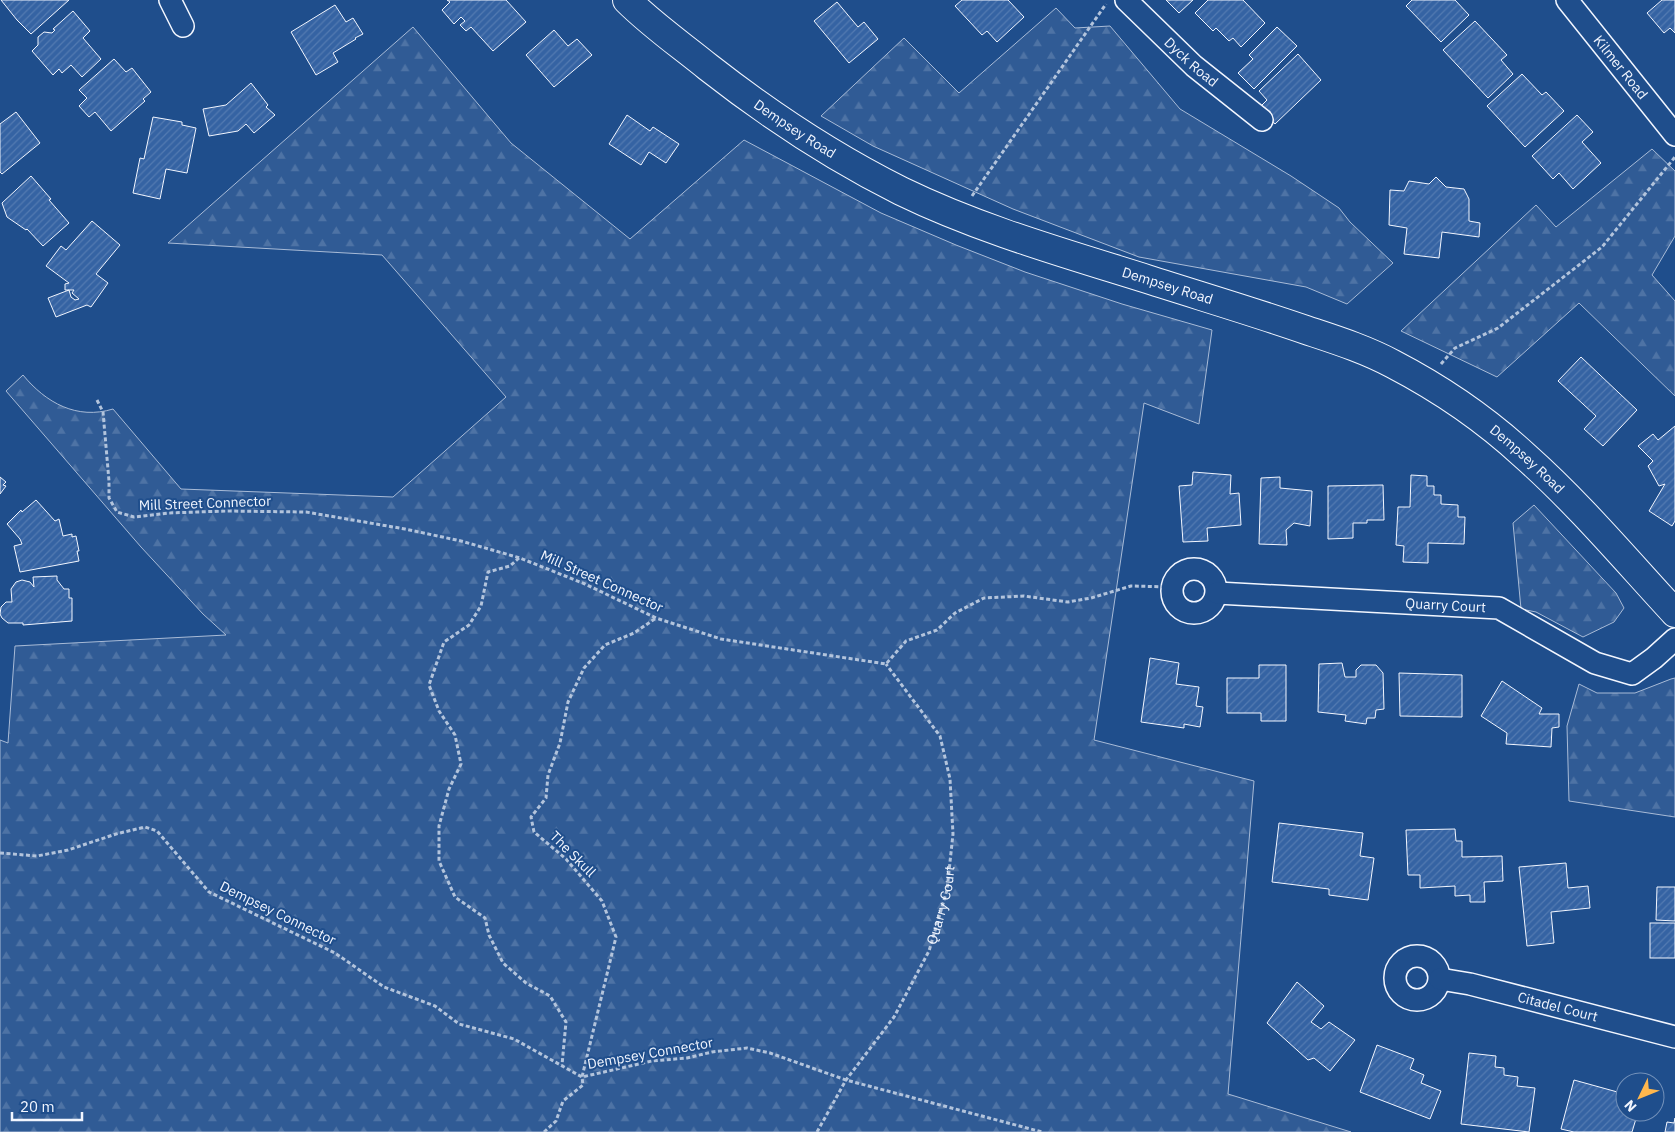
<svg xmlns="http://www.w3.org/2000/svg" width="1675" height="1132" font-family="'IBM Plex Sans',sans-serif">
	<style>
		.forest { fill: url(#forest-firs); stroke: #a8bbd7 }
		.building { fill: url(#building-hatch); stroke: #f2f6ff }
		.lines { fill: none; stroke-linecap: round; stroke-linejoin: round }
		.street-casing { stroke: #f2f6ff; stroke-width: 24 }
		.secondary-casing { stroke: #f2f6ff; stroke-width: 30 }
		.path { stroke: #b3c4dc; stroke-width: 3; stroke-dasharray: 4 2.5; stroke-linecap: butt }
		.street { stroke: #1f4e8c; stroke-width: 21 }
		.secondary { stroke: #1f4e8c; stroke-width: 28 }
		.labels { text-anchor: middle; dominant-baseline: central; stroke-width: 4; stroke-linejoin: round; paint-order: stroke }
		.street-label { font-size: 14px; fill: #f2f6ff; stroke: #1f4e8c }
	</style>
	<defs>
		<pattern id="forest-firs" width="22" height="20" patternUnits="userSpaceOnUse" patternTransform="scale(1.25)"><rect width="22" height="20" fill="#305b95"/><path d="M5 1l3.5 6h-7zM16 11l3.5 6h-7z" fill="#4e73a5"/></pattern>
		<pattern id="building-hatch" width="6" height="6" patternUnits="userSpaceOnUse" patternTransform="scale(1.25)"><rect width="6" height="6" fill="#3563a3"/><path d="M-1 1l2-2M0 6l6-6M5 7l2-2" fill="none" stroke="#537ab1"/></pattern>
	</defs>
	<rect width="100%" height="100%" fill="#1f4e8c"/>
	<g class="forest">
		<polygon points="1056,8 1075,28 1110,26 1180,109 1291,176 1339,208 1350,222 1393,263 1347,304 1306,287 1139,257 1013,209 873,146 821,116 904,38 959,93"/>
		<path d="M413 27 511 143 630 239 744 140 881 213 956 245 1025 272 1122 304 1212 330 1199 424 1144 403 1094 740 1254 781 1228 1094 1351 1132H0V740L8 743 15 646 226 635 203 614 141 547 6 391 23 375C46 403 77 420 113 409L181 489 393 497 506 397 382 255 168 243Z"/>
		<polygon points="1652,149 1675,171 1675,236 1652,275 1675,301 1675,396 1579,303 1497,377 1401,331 1536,205 1556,227"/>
		<polygon points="1534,505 1616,593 1624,608 1614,622 1583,637 1536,612 1521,609 1513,523"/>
		<polygon points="1675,678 1675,817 1569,801 1567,726 1579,684 1597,693 1635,693 1671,679"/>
	</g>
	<g class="building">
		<polygon points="1,0 69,0 31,34 17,20"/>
		<polygon points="447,0 506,0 526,22 493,51 471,27 466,31 460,25 465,21 461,17 454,24 442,10 450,2"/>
		<polygon points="962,0 1008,0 1024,17 997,42 987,31 982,35 955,6"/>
		<polygon points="1166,0 1193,0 1179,13"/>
		<polygon points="1208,0 1243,0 1265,23 1241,47 1233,38 1229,41 1216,28 1213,31 1195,13"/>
		<polygon points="1412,0 1455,0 1469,15 1441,42 1406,6"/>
		<polygon points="1662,0 1675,0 1675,33 1670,28 1664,33 1647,13"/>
		<polygon points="837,2 858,27 864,22 878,39 849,63 814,21"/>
		<polygon points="335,5 346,22 353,18 363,34 355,38 356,39 333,53 338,62 316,75 291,32"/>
		<polygon points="73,11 90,31 83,38 101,59 82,77 71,65 62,73 59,69 53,75 32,51 38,45 38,37 44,32 52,33 55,30 53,29"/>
		<polygon points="1475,21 1507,55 1501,60 1513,74 1488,98 1443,50"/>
		<polygon points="1277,27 1297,46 1254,89 1238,73 1253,59 1249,55"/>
		<polygon points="554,30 568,46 577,39 592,55 554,87 526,55"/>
		<polygon points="1298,54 1321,80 1275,124 1260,107 1267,100 1259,91"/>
		<polygon points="114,59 126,72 132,68 151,92 143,99 145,101 111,131 95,112 89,117 79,106 87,98 79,90"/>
		<polygon points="1522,74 1542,95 1546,92 1564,111 1525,147 1487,106"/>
		<polygon points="251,83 268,105 266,107 275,115 254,133 246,124 238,131 209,136 203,109 226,105"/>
		<polygon points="16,112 40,143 2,174 0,172 0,124"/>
		<polygon points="627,115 650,131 653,127 679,144 666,163 649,152 641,165 609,144"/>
		<polygon points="1577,115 1593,132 1582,142 1601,163 1573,189 1559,173 1553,179 1532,156"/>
		<polygon points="153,117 182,122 182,125 196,128 187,173 166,169 160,199 133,193 140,158 144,159"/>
		<polygon points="31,176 51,199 49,200 69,223 43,246 27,229 26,230 7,217 2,203"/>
		<polygon points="1436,177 1446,187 1464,189 1469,199 1469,221 1480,223 1479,237 1442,232 1439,258 1404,254 1407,228 1389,225 1390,190 1404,191 1409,181 1429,184"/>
		<polygon points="92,221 120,245 96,274 108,283 91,307 87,305 56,317 48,298 69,290 71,297 75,300 79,299 72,293 74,290 65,290 65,284 69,283 46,266 61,246 66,250"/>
		<polygon points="1581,357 1637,410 1603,446 1584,429 1596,416 1558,381"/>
		<polygon points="1675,426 1675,521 1672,526 1649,511 1665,484 1659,486 1648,466 1653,461 1638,446 1653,434 1658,440"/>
		<polygon points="1193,472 1231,475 1230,494 1239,493 1241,525 1207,528 1208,541 1183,542 1179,486 1192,485"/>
		<polygon points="1411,475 1427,476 1427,486 1434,486 1434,495 1441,495 1441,504 1458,505 1458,517 1465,517 1464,544 1428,543 1428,563 1403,562 1404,546 1396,545 1398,507 1410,507"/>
		<polygon points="0,477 6,482 3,485 6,486 0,494"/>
		<polygon points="1280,477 1280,488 1312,491 1310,526 1294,523 1286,530 1287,545 1259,544 1261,478"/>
		<polygon points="1383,485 1384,520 1367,520 1367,523 1353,523 1353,538 1328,539 1328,486"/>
		<polygon points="36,500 55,521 59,519 63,536 72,534 72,537 76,536 79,551 77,551 79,561 20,572 14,546 22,544 20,539 7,524 21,510 22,512"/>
		<polygon points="57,576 57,580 64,589 69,589 69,598 72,598 72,621 23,625 23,623 8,623 2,618 0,614 1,607 6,602 12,602 11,589 16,582 22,580 30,582 34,587 33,577"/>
		<polygon points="1150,658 1179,663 1176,684 1199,687 1196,706 1203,707 1200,727 1184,724 1184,728 1141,722"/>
		<polygon points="1342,663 1345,677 1356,677 1356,670 1361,665 1376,665 1383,673 1384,709 1376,710 1375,718 1367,718 1366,724 1345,721 1346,715 1318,712 1319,664"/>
		<polygon points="1259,665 1286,665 1286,721 1261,721 1261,713 1227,713 1227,678 1259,678"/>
		<polygon points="1399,673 1462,675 1462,717 1400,716"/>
		<polygon points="1502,681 1542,708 1539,714 1559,714 1559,727 1552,728 1551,747 1506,744 1507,733 1481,716"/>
		<polygon points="1279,823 1363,833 1360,856 1374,858 1368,900 1329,895 1329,889 1272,882"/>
		<polygon points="1455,829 1456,841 1462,841 1462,857 1502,856 1503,881 1484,882 1485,902 1470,902 1470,895 1455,896 1455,886 1420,888 1420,875 1408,875 1406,830"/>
		<polygon points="1566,863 1568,888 1588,886 1590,908 1551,912 1554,943 1527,946 1519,867"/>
		<polygon points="1657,887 1675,887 1675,921 1656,920"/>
		<rect x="1650" y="923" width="25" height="35"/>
		<polygon points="1297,982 1324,1006 1311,1022 1321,1029 1329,1022 1355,1040 1330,1071 1314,1058 1308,1060 1267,1023"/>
		<polygon points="1377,1045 1414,1059 1410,1069 1424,1075 1421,1083 1441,1091 1430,1119 1360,1092"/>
		<polygon points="1469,1053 1496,1056 1495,1067 1504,1068 1504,1075 1518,1077 1517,1086 1535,1088 1529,1132 1461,1124"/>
		<polygon points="1574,1080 1621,1093 1619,1101 1625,1103 1625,1112 1638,1112 1632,1132 1574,1132 1561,1129"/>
		<polygon points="1675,1118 1675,1132 1665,1132 1667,1122 1674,1123"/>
	</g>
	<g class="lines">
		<defs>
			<g id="street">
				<polyline points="170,0 183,26"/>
				<path id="s2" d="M1126 0 1194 66 1262 120"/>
				<path id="s3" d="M1567 0 1675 135"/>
				<circle cx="1194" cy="591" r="22"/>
				<path id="s4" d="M1217 593 1499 608 1595 663 1632 674 1654 658 1675 639"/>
				<circle cx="1417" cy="978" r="22"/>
				<path id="s5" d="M1440 979 1470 984 1675 1037"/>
			</g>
			<g id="secondary">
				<path id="s6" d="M627 0C652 25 681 45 708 67 768 114 833 157 901 191 979 229 1064 253 1147 279 1200 296 1254 312 1306 330 1336 340 1365 349 1393 364 1441 389 1485 419 1525 456 1579 504 1626 560 1675 613"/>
			</g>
		</defs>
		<use href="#street" class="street-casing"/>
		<use href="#secondary" class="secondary-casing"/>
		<g class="path">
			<polyline points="972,196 1106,4"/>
			<polyline points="1441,364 1455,348 1498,328 1602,247 1675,157"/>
			<polyline points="97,400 103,412 109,481 109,498 117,512 134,517 169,513 226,511 306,512 405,529 461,541 520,558 585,584 656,618 721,639 886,664 906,641 937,630 955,613 984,598 1024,596 1068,602 1091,598 1131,586 1172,587"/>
			<polyline points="519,558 510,566 488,572 481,606 469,625 444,642 429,685 439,711 455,735 461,764 449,789 439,826 439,861 455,897 485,918 489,935 503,963 526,983 550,996 566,1022 562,1065"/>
			<polyline points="0,853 37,856 68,850 116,834 145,827 157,831 209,892 335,953 384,987 435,1006 459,1024 514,1039 582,1077 652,1061 687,1058 712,1052 747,1048 770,1053 846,1080 1042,1132"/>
			<polyline points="544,1132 556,1121 563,1101 583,1085 582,1077 616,937 602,901 566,859 534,832 531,817 546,798 548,775 560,743 568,702 584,668 605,645 634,633 656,618"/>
			<path id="s1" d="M817 1132 846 1080 894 1017 929 951 947 890 953 834 950 779 940 736 886 664"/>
		</g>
		<use href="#street" class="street"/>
		<use href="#secondary" class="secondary"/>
	</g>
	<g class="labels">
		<g class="street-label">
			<text stroke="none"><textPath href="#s2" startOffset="90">Dyck Road</textPath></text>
			<text stroke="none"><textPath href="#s3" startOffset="86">Kilmer Road</textPath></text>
			<text stroke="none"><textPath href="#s6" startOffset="212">Dempsey Road</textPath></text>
			<text stroke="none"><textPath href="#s6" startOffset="618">Dempsey Road</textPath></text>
			<text stroke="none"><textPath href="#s6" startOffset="1022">Dempsey Road</textPath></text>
			<text transform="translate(205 503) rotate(-2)">Mill Street Connector</text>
			<text transform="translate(602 581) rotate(24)">Mill Street Connector</text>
			<text stroke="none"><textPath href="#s4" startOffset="229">Quarry Court</textPath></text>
			<text transform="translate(573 854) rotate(45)">The Skull</text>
			<text stroke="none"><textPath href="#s1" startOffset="261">Quarry Court</textPath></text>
			<text transform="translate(278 913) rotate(26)">Dempsey Connector</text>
			<text stroke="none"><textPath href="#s5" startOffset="121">Citadel Court</textPath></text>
			<text transform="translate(650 1053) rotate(-10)">Dempsey Connector</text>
		</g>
	</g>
	<g transform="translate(1640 1097) rotate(227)"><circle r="24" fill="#1f4e8c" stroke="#7391ba"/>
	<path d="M0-4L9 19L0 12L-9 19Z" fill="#ffb74d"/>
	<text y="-8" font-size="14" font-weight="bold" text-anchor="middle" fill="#f2f6ff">N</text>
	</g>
	<path d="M12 1112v8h70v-8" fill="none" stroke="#f2f6ff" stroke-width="2.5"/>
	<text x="20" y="1112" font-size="15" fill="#f2f6ff" stroke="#1f4e8c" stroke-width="4" paint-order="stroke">20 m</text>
</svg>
